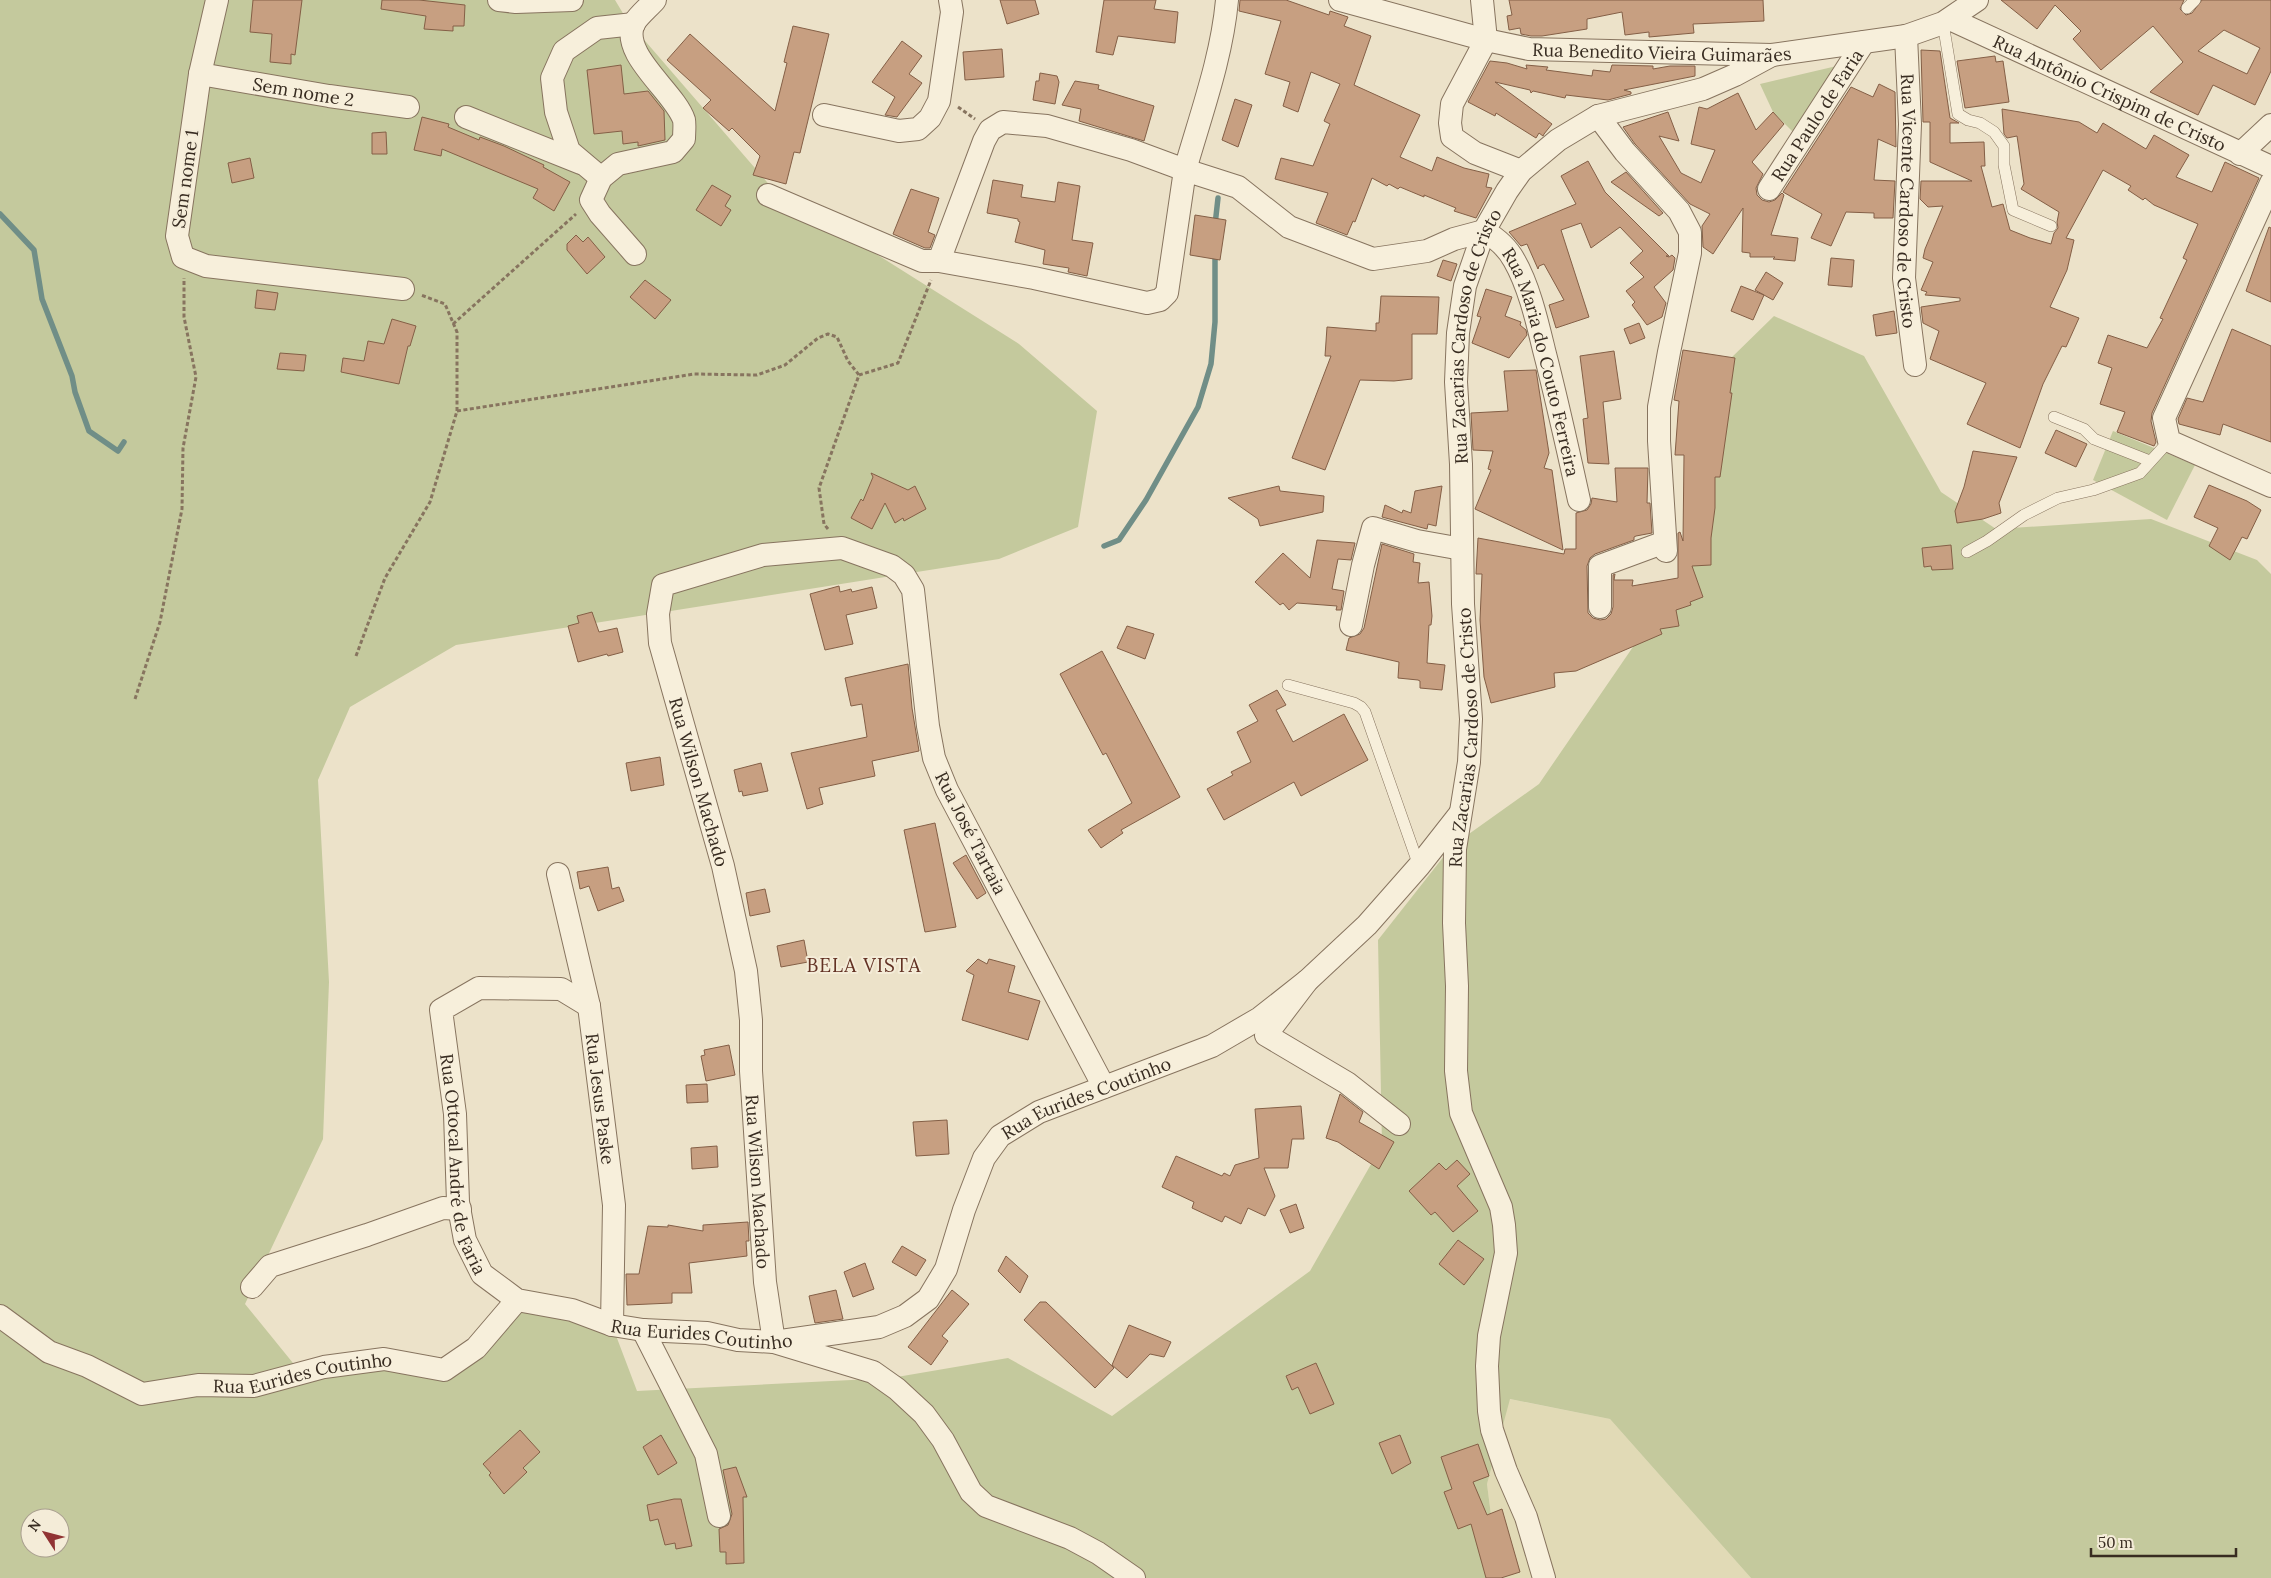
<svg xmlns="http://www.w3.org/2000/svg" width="2271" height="1578" font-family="Lora,serif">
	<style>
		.farmland { fill: #e1dab6 }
		.green { fill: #c4c99d; fill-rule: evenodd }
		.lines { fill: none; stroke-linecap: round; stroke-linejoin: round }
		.stream { stroke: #708e87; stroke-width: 5.5 }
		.building { fill: #c79f81; stroke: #845f46; fill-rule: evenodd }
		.service-casing { stroke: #87745f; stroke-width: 12 }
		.minor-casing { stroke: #87745f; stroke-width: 24 }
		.path { stroke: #87745f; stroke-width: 3; stroke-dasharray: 4 2.5; stroke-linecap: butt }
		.service { stroke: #f7efdb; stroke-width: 11 }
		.minor { stroke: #f7efdb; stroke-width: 22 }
		.labels { text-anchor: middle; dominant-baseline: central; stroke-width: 4; stroke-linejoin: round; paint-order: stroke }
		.street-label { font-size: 18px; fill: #382c21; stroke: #f4ecd8 }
		.neighbourhood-label { font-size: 19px; letter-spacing: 1px; fill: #623123; stroke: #f4ecd8 }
	</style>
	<rect width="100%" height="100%" fill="#ece2c9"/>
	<polygon class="farmland" points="1509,1399 1610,1419 1751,1578 1499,1578 1487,1484"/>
	<g class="green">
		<path d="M0 0H615L627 20 773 189 1019 344 1097 411 1078 527 999 559 456 645 350 707 318 780 329 982 323 1139 245 1304 297 1368 460 1372 517 1300 612 1325 637 1391 891 1378 1008 1358 1112 1416 1310 1271 1382 1145 1378 940 1452 846 1539 784 1685 571 1729 360 1774 316 1864 356 1941 492 1996 529 2151 519 2257 560 2271 574V1578H1751L1610 1419 1510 1399 1487 1484 1499 1578H0ZM30 1518H60V1548H30Z"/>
		<polygon points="1841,65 1793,132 1773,112 1760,84"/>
		<polygon points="2113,431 2195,465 2167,520 2093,480"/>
	</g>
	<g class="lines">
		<g class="stream">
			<polyline points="0,214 34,250 42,299 72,376 75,392 89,431 118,451 124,442"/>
			<polyline points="1215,225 1218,198"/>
			<polyline points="1104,546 1119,540 1146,500 1198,407 1211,364 1215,322 1215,252"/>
		</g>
	</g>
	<g class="building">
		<polygon points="253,0 302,0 295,55 291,54 291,64 270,62 272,34 250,32"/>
		<polygon points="382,0 419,0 465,5 464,26 453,26 453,31 424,29 426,16 381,9"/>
		<polygon points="1000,0 1035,0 1039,14 1007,24"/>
		<polygon points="1104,0 1156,0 1154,9 1178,12 1175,43 1118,36 1113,55 1096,52"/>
		<polygon points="1240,0 1286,0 1329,15 1330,11 1348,17 1344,26 1371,36 1354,85 1420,115 1400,157 1432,171 1437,157 1464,168 1489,174 1486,187 1492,188 1476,218 1454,211 1456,208 1424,195 1424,197 1400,187 1398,189 1389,184 1387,186 1372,178 1355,222 1353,221 1347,235 1316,223 1328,193 1275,179 1281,158 1313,166 1330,124 1324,121 1340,84 1311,72 1298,112 1283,106 1290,82 1265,74 1281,21 1239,11"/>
		<polygon points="1509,0 1763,0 1764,21 1693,24 1694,33 1649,37 1649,32 1625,35 1622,12 1587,19 1587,29 1542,36 1531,36 1521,34 1520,28 1509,30 1507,16 1512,15"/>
		<path d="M2001 0H2184L2180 9 2186 15 2192 13 2202 0H2271V71L2255 105 2213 85 2198 115 2150 92 2183 62 2153 26 2101 70 2073 39 2081 31 2055 5 2037 29ZM2224 30 2260 48 2247 74 2198 51Z"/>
		<polygon points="793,26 829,34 800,153 794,152 786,184 753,175 760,156 732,128 729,131 703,108 711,100 667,60 690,34 775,111 787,63 784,62"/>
		<polygon points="902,41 922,56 909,74 922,83 897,117 885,115 895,97 872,82"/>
		<polygon points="1002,49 1004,77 965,80 963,52"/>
		<polygon points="1921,50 1940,51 1950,118 1959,123 1950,123 1950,143 1984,142 1985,166 1981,166 1992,207 2003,204 2010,230 2030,238 2051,244 2054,233 2058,228 2057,222 2059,212 2021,189 2024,184 2017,136 2007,138 2004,134 2002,109 2079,122 2097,133 2103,123 2146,149 2154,135 2189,155 2176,177 2212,192 2225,162 2259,178 2152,413 2151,421 2156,442 2154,446 2117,432 2125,412 2100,404 2112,368 2098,363 2108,335 2147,348 2163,319 2160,318 2187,260 2183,258 2198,224 2154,205 2145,198 2143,200 2128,190 2131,186 2103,170 2066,238 2074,240 2067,270 2050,307 2079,318 2066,347 2062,346 2043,384 2020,448 1967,424 1986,383 1930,359 1939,331 1923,323 1921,307 1960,301 1960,298 1925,295 1927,292 1921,290 1933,262 1923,258 1925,249 1943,206 1928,207 1920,199 1921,181 1972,181 1930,162 1930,122 1923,122"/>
		<polygon points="1995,56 1996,62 2003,61 2009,102 1965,108 1957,61"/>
		<polygon points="1490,61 1507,63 1527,69 1526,65 1548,67 1546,70 1592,76 1593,70 1610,72 1612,65 1653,66 1653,69 1670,66 1695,66 1695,76 1624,90 1631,92 1631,94 1608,100 1566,95 1565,98 1533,91 1531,93 1530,90 1495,82 1552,124 1544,134 1543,136 1539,133 1536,138 1496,113 1495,116 1468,102"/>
		<polygon points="621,65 624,94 648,91 664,111 665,140 638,146 638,142 623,144 622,131 594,134 587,70"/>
		<polygon points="1040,73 1057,76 1059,82 1055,104 1033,100 1036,81 1039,81"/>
		<polygon points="1075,81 1099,85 1098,89 1154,106 1144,141 1079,121 1081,109 1062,105"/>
		<polygon points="1879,84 1895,92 1896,147 1878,139 1874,180 1895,181 1893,218 1874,218 1874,213 1846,212 1831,246 1811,238 1822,214 1783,192 1851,87 1873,97"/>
		<polygon points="1738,93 1756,130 1773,112 1784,124 1752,162 1763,174 1756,188 1757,195 1762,200 1769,202 1775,200 1782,193 1784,195 1771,235 1798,238 1795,261 1773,259 1775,257 1750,257 1750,253 1742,252 1743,208 1713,254 1703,247 1702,226 1710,214 1690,204 1635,144 1623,127 1668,112 1679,141 1659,136 1681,173 1701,183 1715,150 1691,144 1699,107 1707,109"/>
		<polygon points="1235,99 1252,105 1238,147 1222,140"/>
		<polygon points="422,117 449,124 448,127 479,140 480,137 504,146 544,165 543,167 570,182 554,211 533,198 538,189 442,149 441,156 414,150"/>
		<polygon points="386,132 387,154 372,154 372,133"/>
		<polygon points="250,158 254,178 232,183 228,163"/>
		<polygon points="1588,161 1605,192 1669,256 1666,256 1669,257 1672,255 1675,258 1673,270 1654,287 1666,303 1662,317 1647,325 1632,305 1635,302 1626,291 1644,277 1630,263 1643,251 1620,227 1591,248 1581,223 1561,230 1589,317 1556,328 1549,305 1564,300 1544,264 1539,266 1538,269 1527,244 1521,246 1509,232 1576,204 1561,176"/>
		<polygon points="1626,172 1663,213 1659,216 1611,182"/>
		<polygon points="993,180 1023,185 1021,197 1055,202 1058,182 1080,186 1072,240 1093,243 1087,276 1068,272 1069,268 1043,264 1045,250 1015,242 1020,222 1018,221 1018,219 987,213"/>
		<polygon points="712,185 731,196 725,206 731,210 721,226 696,210"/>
		<polygon points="911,189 939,198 928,232 935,235 930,248 925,248 893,234"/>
		<polygon points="1195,215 1226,220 1220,260 1190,255"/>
		<polygon points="2269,227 2271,228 2271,302 2246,291"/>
		<polygon points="576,235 583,242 588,237 605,257 587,274 567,250 567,244"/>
		<polygon points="1831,258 1854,260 1852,287 1828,285"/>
		<polygon points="1443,260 1457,264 1451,281 1437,276"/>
		<polygon points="1766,272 1783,283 1773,300 1755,290"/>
		<polygon points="645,280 671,300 655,319 630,297"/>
		<polygon points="1741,286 1764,295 1753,320 1731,311"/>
		<polygon points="1486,289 1512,297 1505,316 1521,322 1520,325 1526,330 1527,335 1509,358 1472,343 1481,317 1477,316"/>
		<polygon points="257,290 278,293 275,310 255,308"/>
		<polygon points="1381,296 1439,297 1437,334 1412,334 1412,379 1394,381 1360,380 1325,470 1292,458 1331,356 1325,356 1327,327 1376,331 1376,323 1379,323"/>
		<polygon points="1894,311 1897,333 1876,336 1873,315"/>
		<polygon points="392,319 416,326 410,346 408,346 399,384 341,372 343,358 364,361 368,341 384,344"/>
		<polygon points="1639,323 1645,338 1630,344 1624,329"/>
		<polygon points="2232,329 2271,346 2271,442 2223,424 2220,435 2179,424 2178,419 2187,398 2203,402"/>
		<polygon points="1683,350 1735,358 1730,393 1732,393 1720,477 1715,477 1715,508 1711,538 1711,565 1692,566 1703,597 1690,602 1691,605 1676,610 1679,626 1660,629 1662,634 1576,671 1554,673 1555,687 1491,703 1484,677 1480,620 1482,574 1476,574 1478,538 1564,554 1565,549 1576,549 1576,513 1587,510 1591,504 1592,498 1617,502 1615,468 1648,468 1647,503 1650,503 1652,533 1636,536 1634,537 1634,540 1595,554 1590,558 1587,566 1588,613 1593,618 1600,620 1606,619 1611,614 1613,607 1613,575 1615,574 1614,580 1633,580 1632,586 1678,578 1678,533 1680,532 1683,541 1684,455 1675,455 1679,401 1674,400"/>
		<polygon points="1614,351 1621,399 1603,402 1609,464 1588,463 1583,419 1588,418 1580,356"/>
		<polygon points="280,353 306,355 304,371 277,369"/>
		<polygon points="1536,370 1549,453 1544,468 1552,470 1563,550 1475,509 1491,470 1488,469 1493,451 1473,450 1471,413 1508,411 1504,371"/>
		<polygon points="2056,430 2087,444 2076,467 2045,453"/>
		<polygon points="1973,451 2017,457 1999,503 2001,513 1983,519 1957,523 1955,511 1964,487"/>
		<polygon points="871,473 908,490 915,486 926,509 904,521 903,518 895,523 885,503 872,529 851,518 861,499 863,501 873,477"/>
		<polygon points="2209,485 2247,501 2261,510 2247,539 2242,537 2230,560 2209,546 2218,528 2194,517"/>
		<polygon points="1279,486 1280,491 1324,496 1323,512 1260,526 1258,519 1228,498"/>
		<polygon points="1442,486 1436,526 1428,524 1427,529 1382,517 1385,505 1402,513 1403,510 1411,513 1415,491"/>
		<polygon points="1317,540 1355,543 1351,560 1338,559 1332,589 1344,591 1341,610 1336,610 1337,606 1297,603 1289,610 1283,603 1280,605 1255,582 1283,553 1310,578"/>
		<polygon points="1382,544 1414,554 1413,562 1420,563 1418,583 1429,582 1432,616 1431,625 1429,625 1427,663 1445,665 1442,690 1420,688 1420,681 1418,680 1398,678 1399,662 1346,650 1349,638 1360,634 1364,628"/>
		<polygon points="1951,545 1953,569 1932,570 1931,566 1924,567 1922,548"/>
		<polygon points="839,586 840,592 851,589 852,592 872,587 877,608 846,615 853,644 825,650 810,594"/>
		<polygon points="592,612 599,632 617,628 623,652 608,656 607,654 578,662 568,626 579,623 577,616"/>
		<polygon points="1127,626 1154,634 1145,659 1117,648"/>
		<polygon points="1102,651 1180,797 1121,830 1123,833 1101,848 1088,830 1132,803 1106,753 1103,755 1060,674"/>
		<polygon points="908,664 912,708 919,751 872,761 875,776 819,788 823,804 807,809 791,753 867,737 862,704 851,706 845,678"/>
		<polygon points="1277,690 1286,705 1276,710 1293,742 1344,714 1368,760 1301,796 1294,782 1224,820 1207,789 1233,775 1231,772 1251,762 1237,732 1258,721 1249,705"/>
		<polygon points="660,757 664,785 631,791 626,763"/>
		<polygon points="761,763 768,791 743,796 742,791 739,792 734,770"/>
		<polygon points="935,823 956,927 925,932 904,830"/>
		<polygon points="966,855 986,893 977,899 953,863"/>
		<polygon points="608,867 612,889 619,887 624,901 598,911 589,886 580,889 577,872"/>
		<polygon points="765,889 770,912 750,916 746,893"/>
		<polygon points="804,940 808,962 781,967 777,946"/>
		<polygon points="978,959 987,964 989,959 1015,966 1008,992 1040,1001 1028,1040 962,1020 974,975 966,971"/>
		<polygon points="729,1045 735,1075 706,1081 701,1056 705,1055 704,1050"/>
		<polygon points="707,1084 708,1102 687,1103 686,1085"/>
		<polygon points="1340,1094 1363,1112 1359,1122 1394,1142 1379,1169 1338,1142 1326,1138"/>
		<polygon points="1301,1106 1304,1139 1292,1139 1288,1168 1264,1168 1275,1196 1265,1216 1248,1208 1241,1224 1225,1216 1222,1222 1192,1208 1194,1202 1162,1187 1176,1156 1222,1176 1224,1173 1230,1176 1235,1165 1259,1158 1255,1109"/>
		<polygon points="947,1120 949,1154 916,1156 913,1122"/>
		<polygon points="717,1146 718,1167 692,1169 691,1148"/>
		<polygon points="1457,1160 1470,1174 1457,1186 1478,1211 1453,1232 1435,1212 1431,1215 1409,1191 1439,1163 1446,1170"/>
		<polygon points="1296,1204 1304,1228 1290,1233 1280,1210"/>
		<polygon points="748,1222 749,1241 746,1241 747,1256 689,1263 692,1293 672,1293 672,1303 627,1305 626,1274 639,1274 648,1226 668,1227 668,1225 703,1231 703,1225"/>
		<polygon points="1458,1240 1484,1259 1464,1285 1439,1264"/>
		<polygon points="902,1246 926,1260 916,1276 892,1262"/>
		<polygon points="1006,1256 1028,1276 1020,1293 998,1271"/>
		<polygon points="865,1263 874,1289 853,1297 844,1272"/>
		<polygon points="836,1290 843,1319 815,1323 809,1296"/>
		<polygon points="952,1290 969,1304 942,1336 948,1341 931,1365 908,1347"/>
		<polygon points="1040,1302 1046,1302 1114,1368 1095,1388 1024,1320"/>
		<polygon points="1129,1325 1171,1342 1164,1357 1150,1354 1127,1378 1112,1365"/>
		<polygon points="1316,1363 1334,1404 1310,1414 1298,1387 1292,1390 1286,1376"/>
		<polygon points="520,1430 540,1452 523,1468 527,1472 504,1494 489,1475 491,1473 483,1464"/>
		<polygon points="661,1435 677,1463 658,1475 643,1447"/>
		<polygon points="1400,1435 1411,1463 1392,1474 1379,1443"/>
		<polygon points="1478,1444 1489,1476 1473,1482 1487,1515 1502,1509 1520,1572 1501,1578 1486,1578 1471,1524 1458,1529 1444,1492 1452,1489 1441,1457"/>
		<polygon points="736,1467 747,1497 743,1497 744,1563 726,1564 726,1552 720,1552 719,1529 728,1525 732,1514 723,1470"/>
		<polygon points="674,1499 681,1499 692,1546 676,1549 675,1543 665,1545 658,1519 650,1521 647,1505"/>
	</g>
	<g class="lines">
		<defs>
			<g id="service">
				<polyline points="2187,8 2195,0"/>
				<polyline points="1943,23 1958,114 1968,120 1980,123 1994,132 2004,146 2004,165 2013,210 2051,226"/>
				<polyline points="2054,417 2084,429 2094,439 2150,461"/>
				<polyline points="1967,552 1987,541 2024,515 2058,498 2093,490 2140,473 2169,441"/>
				<polyline points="1288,685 1354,703 1361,707 1365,712 1419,866"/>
			</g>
			<g id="minor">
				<polyline points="217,0 200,74 177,236 183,257 206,266 403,289"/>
				<polyline points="499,0 516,2 572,0"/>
				<path id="s1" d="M1340 0 1486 40 1529 49 1772 55 1906 36 1943 23 1977 0"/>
				<polyline points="1482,0 1486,40 1452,104 1450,123 1452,137 1475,153 1521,171"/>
				<path id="s2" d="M1950 19 2271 167"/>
				<path id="s3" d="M1906 36 1910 124 1904 278 1915 365"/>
				<path id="s4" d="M200 74 329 96 408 107"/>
				<polyline points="824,115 899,131 918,129 930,118 939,101 952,12 950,0"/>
				<polyline points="1598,116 1625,152 1679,211 1690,232 1690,253 1669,352 1659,407 1659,441 1666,551"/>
				<polyline points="466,117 581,163"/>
				<polyline points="2240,154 2271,125"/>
				<polyline points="601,178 569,151 556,112 552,78 564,51 597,28 634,24"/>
				<polyline points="2271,183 2164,418 2169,441 2271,486"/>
				<path id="s5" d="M1769 189 1864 42"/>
				<path id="s6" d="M768 195 922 261H939L1034 278 1147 303 1160 300 1167 293 1185 170 1238 187 1289 227 1373 259 1427 251 1454 239 1484 231C1496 238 1507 247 1514 260 1529 286 1537 321 1544 350 1557 400 1568 450 1579 500"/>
				<path d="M635 254 600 214 591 200 601 178 618 164 673 152 684 139C684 133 685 125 684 120 675 92 619 54 634 23 639 15 649 7 655 0"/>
				<path d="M939 261 984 141 990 130 1003 122 1047 126 1131 150 1185 170C1201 114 1222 57 1227 0"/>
				<polyline points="1600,607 1600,566 1665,542"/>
				<polyline points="1351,625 1363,565 1373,528 1417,541 1462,549"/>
				<path id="s7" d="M558 874 589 1006 614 1205 612 1325"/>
				<path id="s8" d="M589 1006 561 989 479 988 441 1010 455 1114 458 1202 465 1240 482 1274 517 1300 572 1310 612 1325 643 1330 707 1333 738 1340 774 1342 879 1327 905 1316 928 1299 946 1269 964 1210 984 1158 1000 1136 1039 1112 1212 1046 1260 1018 1307 981"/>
				<path id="s9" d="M1104 1087 947 790 934 758 928 726 913 590 904 575 892 566 842 548 763 555 663 585 658 614 660 643 723 866 746 971 751 1020V1071L765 1282 774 1342 873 1372 897 1389 924 1414 943 1440 971 1492 986 1506 1070 1538 1098 1553 1134 1578"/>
				<polyline points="1399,1124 1347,1083 1266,1035 1307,981 1367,925 1419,866 1459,815"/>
				<polyline points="252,1287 270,1266 367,1235 443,1208 460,1209"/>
				<path id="s10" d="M0 1316 49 1352 87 1366 142 1394 198 1385 254 1386 324 1367 384 1359 444 1370 476 1348 517 1300"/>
				<polyline points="643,1330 706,1454 719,1516"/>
				<path id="s11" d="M1544 1578 1526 1517 1506 1471 1492 1430 1489 1411 1487 1366 1489 1336 1506 1253 1504 1225 1501 1207 1461 1113 1456 1071 1457 986 1454 923 1455 849 1469 762 1471 719 1463 604 1461 464 1456 382 1458 333 1465 286 1484 231 1507 191 1521 171 1558 140 1598 116 1703 89 1735 75 1772 55"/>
			</g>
		</defs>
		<use href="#service" class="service-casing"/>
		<use href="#minor" class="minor-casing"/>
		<g class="path">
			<polyline points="958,107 975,119"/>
			<polyline points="453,324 576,214"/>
			<polyline points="457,411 694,374 757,375 785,365 818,338 828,334 837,337 848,361 859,375"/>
			<polyline points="828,529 824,524 819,488 859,375 898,363 931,280"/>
			<polyline points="356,656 385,578 430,502 457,411 457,332 445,304 421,295"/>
			<polyline points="135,699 160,622 182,509 183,448 196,377 184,317 184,278"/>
		</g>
		<use href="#service" class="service"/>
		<use href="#minor" class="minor"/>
	</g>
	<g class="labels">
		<g class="street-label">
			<text stroke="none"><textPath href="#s1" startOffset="328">Rua Benedito Vieira Guimarães</textPath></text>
			<text stroke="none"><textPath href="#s4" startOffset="105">Sem nome 2</textPath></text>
			<text stroke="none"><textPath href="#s2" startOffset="176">Rua Antônio Crispim de Cristo</textPath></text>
			<text stroke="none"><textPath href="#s5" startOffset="88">Rua Paulo de Faria</textPath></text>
			<text transform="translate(185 179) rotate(-82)">Sem nome 1</text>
			<text stroke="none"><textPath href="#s3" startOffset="165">Rua Vicente Cardoso de Cristo</textPath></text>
			<text stroke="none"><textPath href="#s11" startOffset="1266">Rua Zacarias Cardoso de Cristo</textPath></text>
			<text stroke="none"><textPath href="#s6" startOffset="1018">Rua Maria do Couto Ferreira</textPath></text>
			<text stroke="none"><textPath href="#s11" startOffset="861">Rua Zacarias Cardoso de Cristo</textPath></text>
			<text stroke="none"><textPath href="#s9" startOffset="1012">Rua Wilson Machado</textPath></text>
			<text transform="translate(971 833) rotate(63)">Rua José Tartaia</text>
			<text stroke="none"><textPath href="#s7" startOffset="229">Rua Jesus Paske</textPath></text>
			<text stroke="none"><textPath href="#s8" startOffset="1171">Rua Eurides Coutinho</textPath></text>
			<text stroke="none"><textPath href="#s8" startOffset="315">Rua Ottocal André de Faria</textPath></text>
			<text stroke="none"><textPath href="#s9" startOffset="1418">Rua Wilson Machado</textPath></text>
			<text stroke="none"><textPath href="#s8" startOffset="661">Rua Eurides Coutinho</textPath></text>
			<text stroke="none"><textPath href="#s10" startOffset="326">Rua Eurides Coutinho</textPath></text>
		</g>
		<g class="neighbourhood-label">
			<text x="864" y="965">BELA VISTA</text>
		</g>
	</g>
	<g transform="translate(45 1533) rotate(306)"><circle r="24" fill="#f4ecd8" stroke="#a99f8f"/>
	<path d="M0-4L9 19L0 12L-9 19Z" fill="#913333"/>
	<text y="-8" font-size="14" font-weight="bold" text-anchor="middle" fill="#382c21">N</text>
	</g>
	<path d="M2091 1548v8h145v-8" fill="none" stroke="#382c21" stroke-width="2.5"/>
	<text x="2098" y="1548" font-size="15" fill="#382c21" stroke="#f4ecd8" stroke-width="4" paint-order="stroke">50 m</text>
</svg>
